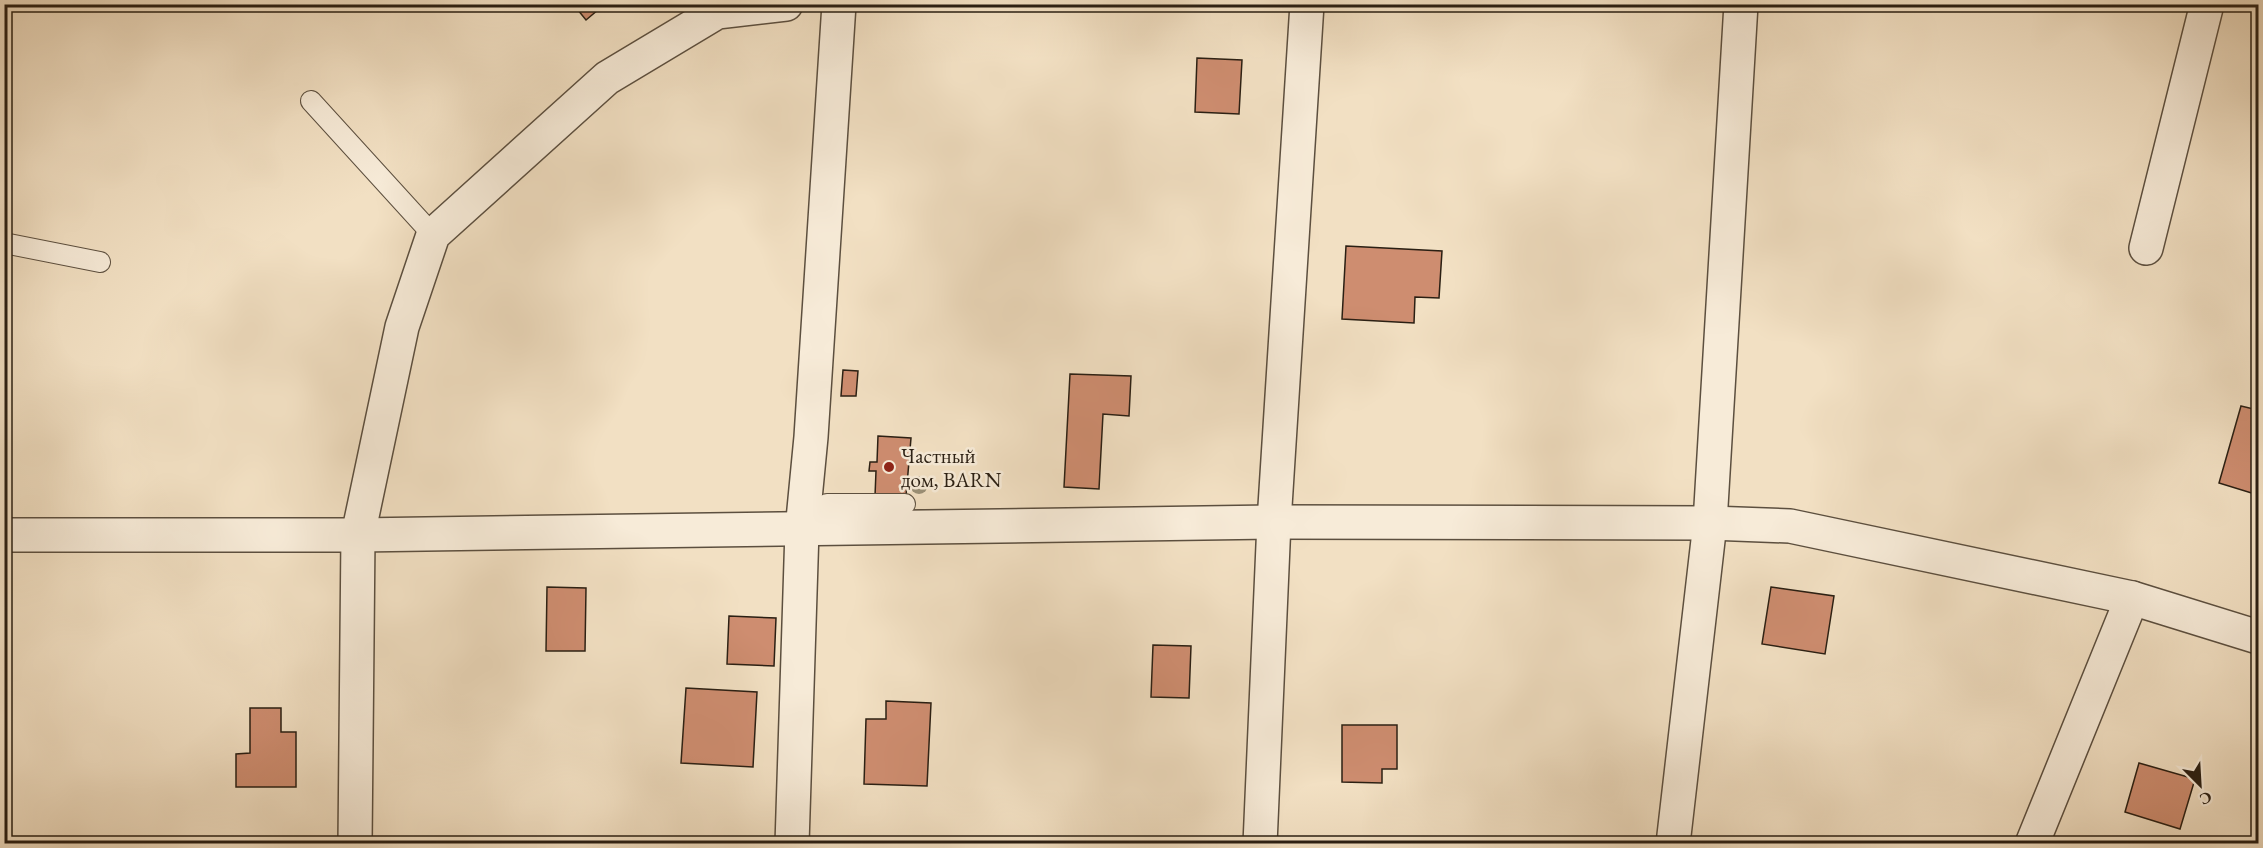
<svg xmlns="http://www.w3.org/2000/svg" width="2263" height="848" font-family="'EB Garamond',serif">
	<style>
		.building { fill: #ce8d70; stroke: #2a1f13; stroke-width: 1.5 }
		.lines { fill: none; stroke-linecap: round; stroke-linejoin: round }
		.lane-casing { stroke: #5c4f3f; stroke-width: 22 }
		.street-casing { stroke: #5c4f3f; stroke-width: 36 }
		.lane { stroke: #f7ebd8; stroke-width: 20 }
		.street { stroke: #f7ebd8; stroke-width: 33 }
		.tree { fill: #9b9178 }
		.poi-dot { fill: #8f2418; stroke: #f7ebd8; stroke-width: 2 }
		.labels { text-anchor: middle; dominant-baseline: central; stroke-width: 5; stroke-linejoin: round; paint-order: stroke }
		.poi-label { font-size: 21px; fill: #2a1f13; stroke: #f7ebd8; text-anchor: start }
	</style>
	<rect width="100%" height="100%" fill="#f2e0c3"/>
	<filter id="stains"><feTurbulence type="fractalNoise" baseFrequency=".00333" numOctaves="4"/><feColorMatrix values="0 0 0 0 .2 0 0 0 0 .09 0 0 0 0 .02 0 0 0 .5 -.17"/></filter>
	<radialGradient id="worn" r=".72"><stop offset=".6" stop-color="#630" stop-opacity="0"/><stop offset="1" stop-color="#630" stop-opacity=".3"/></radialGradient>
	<g class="building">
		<polygon points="573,4 605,4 586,20"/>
		<polygon points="1197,58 1242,60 1239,114 1195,112"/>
		<polygon points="1346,246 1442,251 1439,298 1415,297 1414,323 1342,319"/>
		<polygon points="843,370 858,371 856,396 841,396"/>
		<polygon points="1070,374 1131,376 1129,416 1103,414 1099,489 1064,487"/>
		<polygon points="2241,406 2258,410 2258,495 2219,483"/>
		<polygon points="878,436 911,438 906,496 875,496 876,471 869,471 870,462 877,462"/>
		<polygon points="547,587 586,588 585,651 546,651"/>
		<polygon points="1771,587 1834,596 1825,654 1762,644"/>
		<polygon points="729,616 776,618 774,666 727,664"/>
		<polygon points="1153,645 1191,646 1189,698 1151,697"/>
		<polygon points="686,688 757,692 753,767 681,763"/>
		<polygon points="886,701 931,703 927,786 864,784 866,719 886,719"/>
		<polygon points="250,708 281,708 281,732 296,732 296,787 236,787 236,754 250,753"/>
		<polygon points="1342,725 1397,725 1397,769 1382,769 1382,783 1342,782"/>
		<polygon points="2139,763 2195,779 2180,829 2125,812"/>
	</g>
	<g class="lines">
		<defs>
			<g id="lane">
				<polyline points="311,101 433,235"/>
				<polyline points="4,243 100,262"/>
				<polyline points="802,530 827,504 905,504"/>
			</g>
			<g id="street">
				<polyline points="2146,248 2207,4"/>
				<polyline points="4,535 358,535 1274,522 1710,523 1790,526 2132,598 2258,637"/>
				<polyline points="355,844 358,535 402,327 433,235 607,78 717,12 786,4"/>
				<polyline points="792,844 802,530 811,437 839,4"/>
				<polyline points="1260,844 1274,522 1307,4"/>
				<polyline points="1673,844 1710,523 1741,4"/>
				<polyline points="2032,844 2132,598"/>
			</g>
		</defs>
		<use href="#lane" class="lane-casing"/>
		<use href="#street" class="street-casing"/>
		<use href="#lane" class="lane"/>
		<use href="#street" class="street"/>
	</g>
	<circle class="tree" cx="919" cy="485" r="9"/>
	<circle class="poi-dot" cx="889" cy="467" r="6"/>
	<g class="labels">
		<g class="poi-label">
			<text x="901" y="455">Частный<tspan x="901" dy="24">дом, BARN</tspan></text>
		</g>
	</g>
	<rect width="2263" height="848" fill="none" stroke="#f2e0c3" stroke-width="24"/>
	<rect x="6" y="6" width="2251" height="836" fill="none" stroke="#2a1f13" stroke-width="3"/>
	<rect x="12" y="12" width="2239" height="824" fill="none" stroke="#2a1f13" stroke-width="1.5"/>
	<g transform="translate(2200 785) rotate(156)" stroke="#f7ebd8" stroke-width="4.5" paint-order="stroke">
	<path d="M0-4.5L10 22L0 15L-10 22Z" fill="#2a1f13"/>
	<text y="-9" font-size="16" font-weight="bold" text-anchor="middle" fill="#2a1f13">С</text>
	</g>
	<rect width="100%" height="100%" filter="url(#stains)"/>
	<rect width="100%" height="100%" fill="url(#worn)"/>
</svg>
